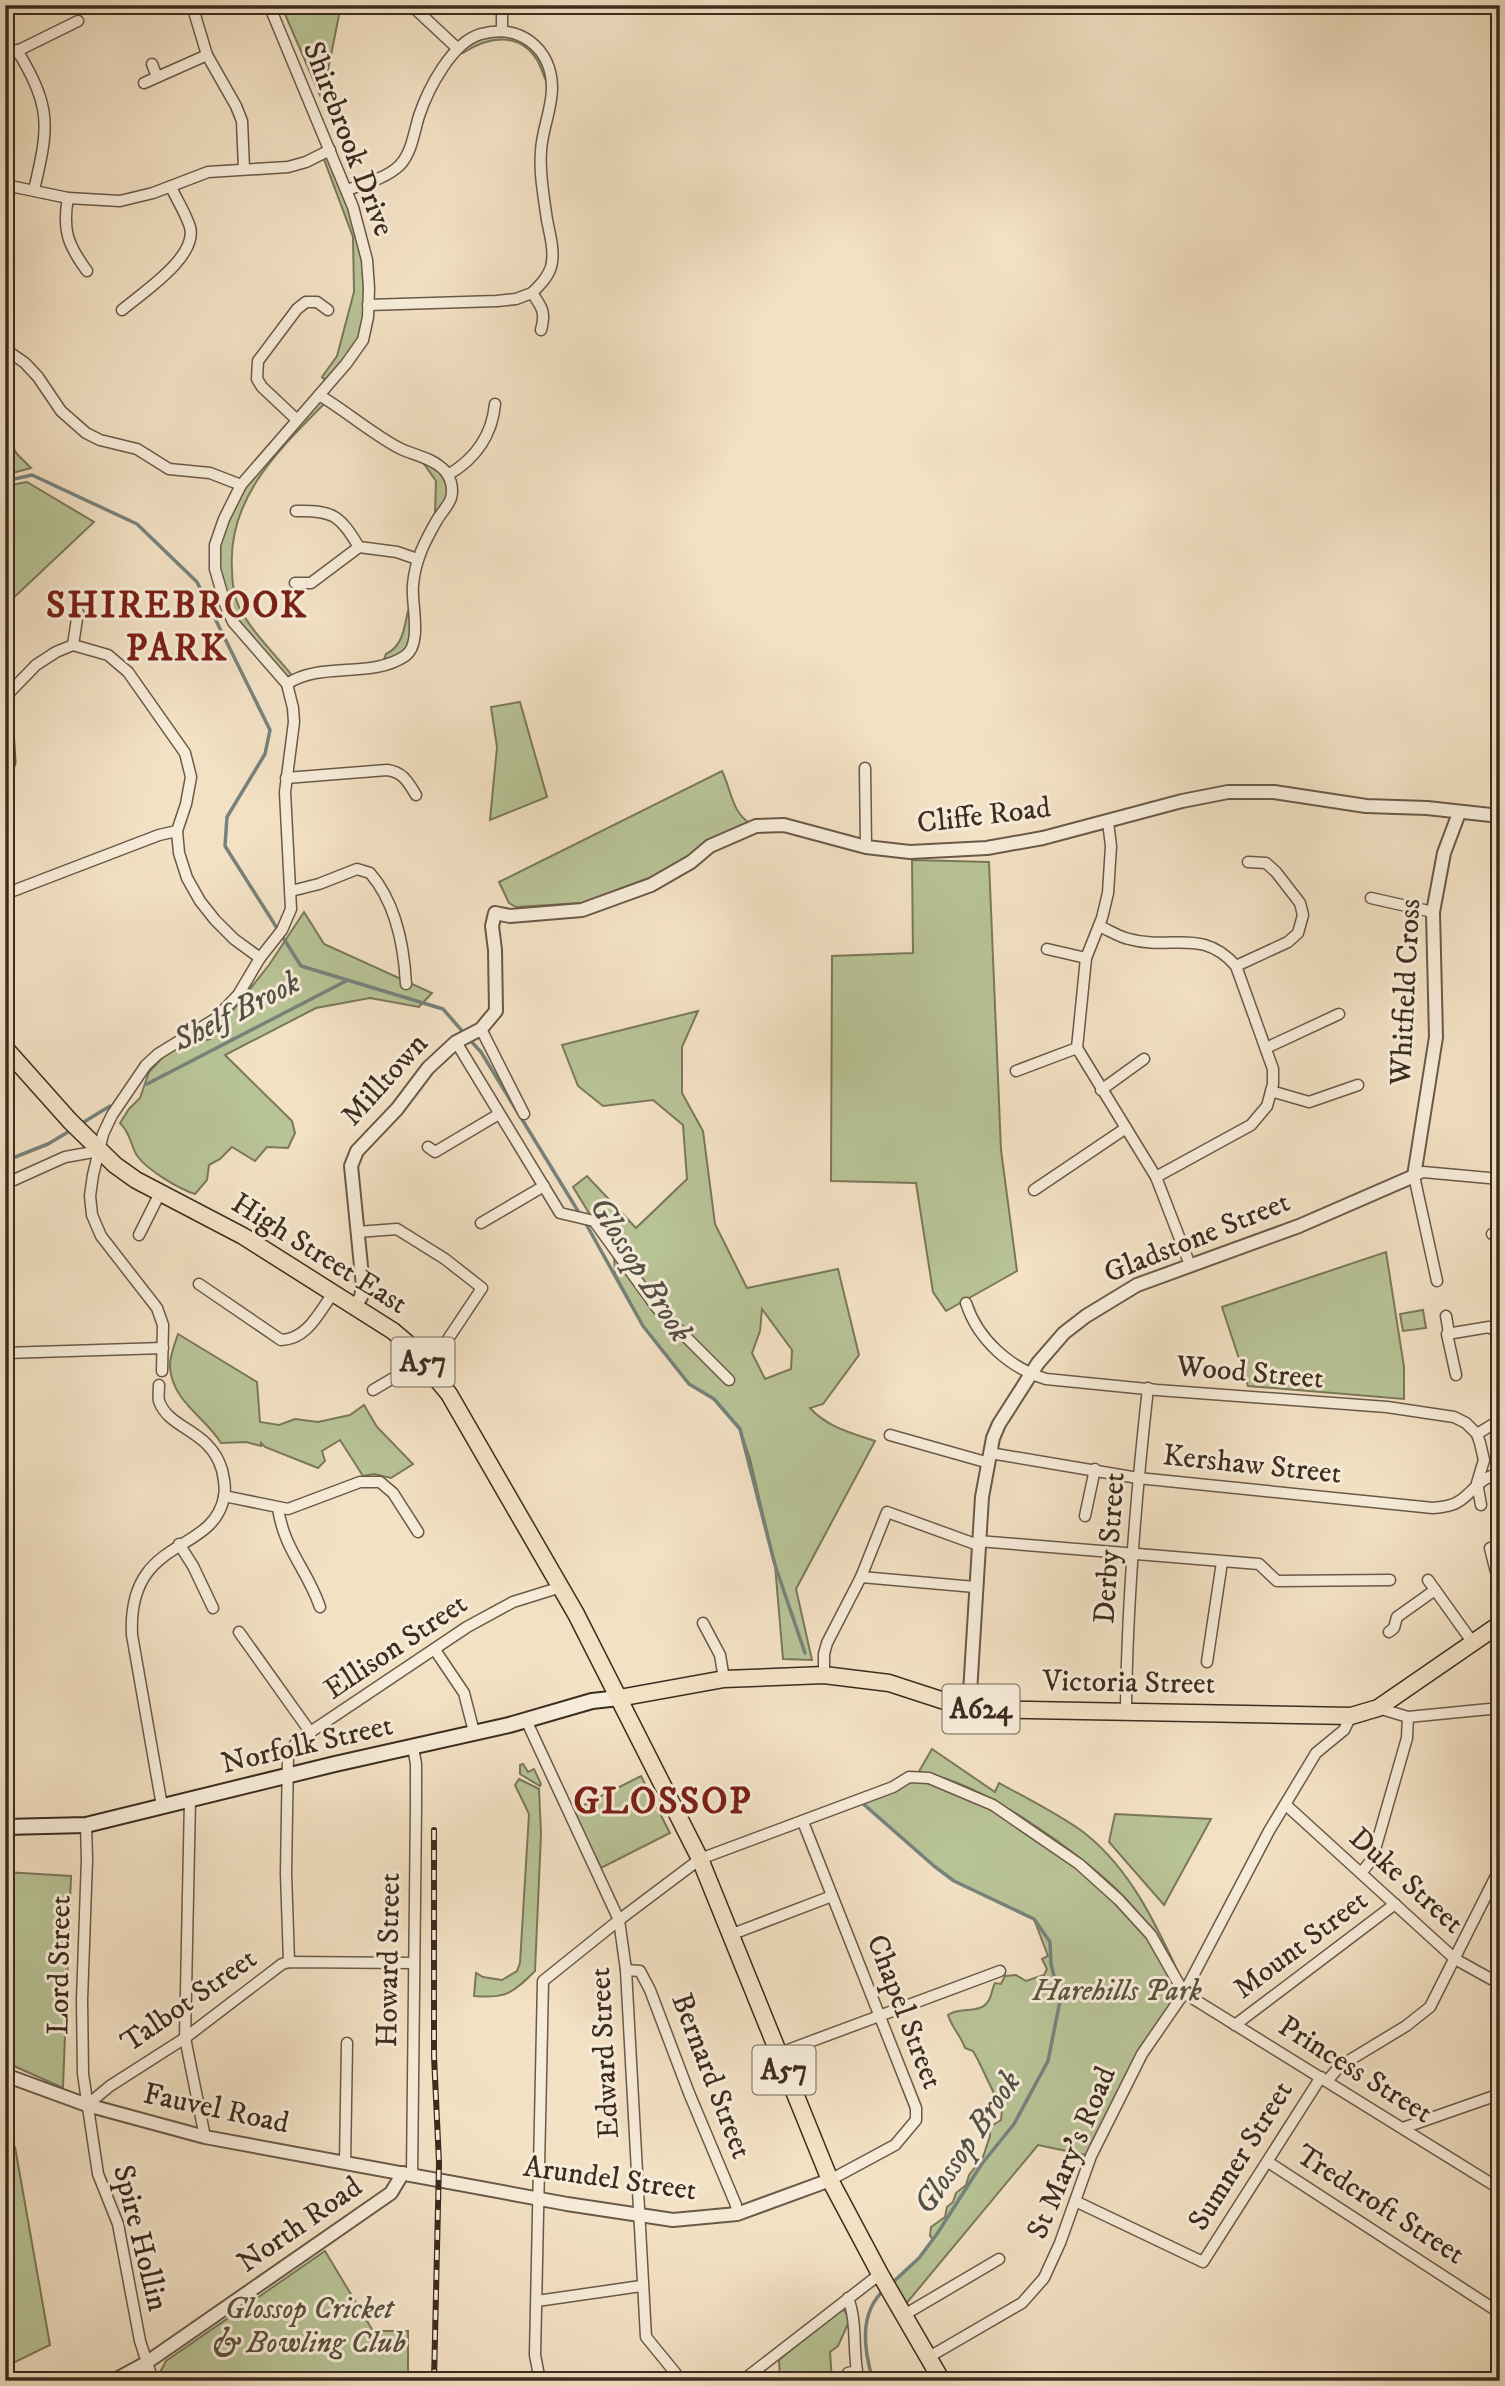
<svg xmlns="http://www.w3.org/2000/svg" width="1505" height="2386" font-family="'IM FELL DW Pica',serif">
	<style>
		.green { fill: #b8c396; stroke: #7a785a; stroke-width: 2; fill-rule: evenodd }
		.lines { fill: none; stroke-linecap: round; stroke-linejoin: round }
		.stream { stroke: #76827c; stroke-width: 3.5 }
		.minor-casing { stroke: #6a5948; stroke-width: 13 }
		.tertiary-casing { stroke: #6a5948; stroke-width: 16 }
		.secondary-casing { stroke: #3c2c1f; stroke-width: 18 }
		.primary-casing { stroke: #3c2c1f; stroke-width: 19 }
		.minor { stroke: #f7ecd9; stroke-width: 10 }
		.tertiary { stroke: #f7ecd9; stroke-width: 12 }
		.secondary { stroke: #f7ecd9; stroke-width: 14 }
		.primary { stroke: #f3e1c4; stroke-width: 16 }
		.rail-casing { stroke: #3c2c1f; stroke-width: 6 }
		.rail { stroke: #f7ecd9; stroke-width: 3.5; stroke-dasharray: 10; stroke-linecap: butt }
		.labels { text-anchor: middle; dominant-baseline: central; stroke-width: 6; stroke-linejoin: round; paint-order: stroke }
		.shield { fill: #f7ecd9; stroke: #746657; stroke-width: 2 }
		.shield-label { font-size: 28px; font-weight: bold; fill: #3c2c1f }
		.street-label { font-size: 30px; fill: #3c2c1f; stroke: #f7ecd9 }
		.park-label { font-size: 30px; font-style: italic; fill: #5b523d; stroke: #f7ecd9 }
		.water-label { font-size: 32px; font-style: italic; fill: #545046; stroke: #f7ecd9 }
		.district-label { font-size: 37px; font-weight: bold; letter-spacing: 2px; fill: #7a1f14; stroke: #f7ecd9 }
	</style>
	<rect width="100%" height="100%" fill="#f3e1c4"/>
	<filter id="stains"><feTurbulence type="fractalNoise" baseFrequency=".00286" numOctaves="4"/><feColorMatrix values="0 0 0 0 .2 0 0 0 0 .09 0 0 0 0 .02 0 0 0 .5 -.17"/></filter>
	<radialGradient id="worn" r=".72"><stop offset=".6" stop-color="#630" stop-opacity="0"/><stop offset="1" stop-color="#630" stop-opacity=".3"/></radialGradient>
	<g class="green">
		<polygon points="281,5 341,5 322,100"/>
		<path d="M502 31 543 52 552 90C544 81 543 70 537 60 519 31 488 37 463 53L454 51 457 48Z"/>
		<polygon points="330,150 367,260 363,340 330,384 322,377 337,356 354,292 353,237 322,154"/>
		<path d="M319 395 328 400C280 449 227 497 232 570 232 582 234 596 239 607 252 633 277 656 295 679L287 684 233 622 215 569 224 519 233 499Z"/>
		<polygon points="5,435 17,454 31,468 5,475"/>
		<polygon points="428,459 441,467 452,487 440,516 435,514 436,481 424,464"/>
		<polygon points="27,482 94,522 6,605 5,486"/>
		<path d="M414 607 408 654 382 665 386 654C403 646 404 628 408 611Z"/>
		<polygon points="520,702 547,797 490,820 497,747 491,707"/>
		<path d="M722 771C731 789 732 813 750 823L709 840 687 858 662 873 582 903 516 907 509 903 499 882Z"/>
		<polygon points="912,860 989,862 1001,1150 1017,1271 946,1311 933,1292 916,1183 831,1181 832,956 913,953"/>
		<path d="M304 912 324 944 432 993 419 1007 370 998 316 1008 225 1055 292 1121 295 1133 288 1148 267 1147 255 1161 232 1147 220 1159 209 1165 207 1180 195 1194C179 1189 149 1171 138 1157 130 1146 132 1135 120 1123L129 1109 140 1098 149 1072 167 1053 188 1044 210 1039 269 965Z"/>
		<path d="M698 1011 682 1047V1093L703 1131 715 1224 747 1288 838 1269 859 1355 823 1404 810 1408C827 1427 851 1433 875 1441L796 1589 812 1660 783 1659 775 1565 750 1459 740 1429 714 1399 689 1384 643 1326 615 1274 614 1254 573 1187 587 1176 636 1228 687 1179 683 1125 653 1100 603 1106 578 1086 562 1045ZM762 1309 792 1350 791 1369 765 1379 752 1353 760 1331Z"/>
		<polygon points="1386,1252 1404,1367 1404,1399 1248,1386 1222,1307"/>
		<polygon points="1423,1310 1426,1328 1403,1331 1400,1314"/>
		<path d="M178 1334 257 1382 260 1422 279 1425 295 1419 318 1422 350 1415 364 1405 377 1427 413 1464 391 1478 374 1474 363 1476 340 1440 322 1451 325 1461 318 1468 265 1447 261 1443V1446L246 1442 221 1443C205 1417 172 1401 170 1367 169 1357 175 1344 178 1334Z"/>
		<path d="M932 1749 995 1792 999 1783C1026 1798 1063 1816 1087 1835 1130 1870 1155 1922 1178 1972 1162 1945 1146 1921 1125 1898 1087 1857 974 1776 918 1773Z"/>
		<polygon points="523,1764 528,1772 534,1769 541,1784 540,1786 520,1774 520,1765"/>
		<polygon points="641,1776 670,1833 601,1868 572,1811"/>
		<path d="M909 1777 929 1778 993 1805 1079 1864 1151 1935 1184 1993 1142 2054 1091 2156 1038 2145 905 2305 892 2283 919 2258 933 2239 930 2236 931 2227 945 2217 947 2207 953 2202 956 2193 966 2185 969 2175 983 2157 990 2136V2127L1001 2120 1002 2110 978 2060 973 2051 965 2048C961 2036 952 2028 948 2015 960 2006 981 2015 989 2000 992 1995 992 1988 995 1983L1001 1984 1005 1976 1016 1975 1026 1981 1044 1975 1047 1969 1042 1959 1048 1956 1034 1919 954 1881 934 1866 858 1800Z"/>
		<path d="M519 1779 539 1789 541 1834 535 1971C513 1993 506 1999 474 1996L476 1973 483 1977 502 1980 517 1971 520 1963 529 1814 515 1785Z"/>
		<polygon points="1115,1814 1211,1819 1164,1905 1109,1842"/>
		<polygon points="5,1872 71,1876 63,2088 5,2062"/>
		<polygon points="5,2143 15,2147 50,2345 5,2367"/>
		<polygon points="325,2251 373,2331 408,2331 408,2381 159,2381 158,2376 166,2361"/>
		<path d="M844 2310 850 2319 838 2346 830 2352 832 2381H780L779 2360C797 2343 819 2332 834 2311Z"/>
	</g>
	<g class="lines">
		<g class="stream">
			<polyline points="5,481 32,475 137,524 197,582 270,730 265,754 227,817 225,846 301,966 443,1009 464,1033"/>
			<polyline points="469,1039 481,1052 581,1216"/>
			<polyline points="147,1084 346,981"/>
			<polyline points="79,1125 110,1106"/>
			<polyline points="5,1161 48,1144 73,1129"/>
			<polyline points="585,1222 643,1326 689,1384 714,1399 740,1429 775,1565 805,1653"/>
			<polyline points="860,1801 934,1866 954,1881 1034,1919 1050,1942 1051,1964 1060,2001 1048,2061 1014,2124 981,2165 937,2234 919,2258 891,2284"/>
			<path d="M873 2381C864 2350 858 2313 885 2289"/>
		</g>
		<defs>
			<g id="minor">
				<polyline points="192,5 207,55 236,106 242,121 244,169"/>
				<polyline points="411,5 457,48"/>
				<polyline points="502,5 502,31"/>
				<path d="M17 50C52 108 49 126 34 190"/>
				<polyline points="5,57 78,21"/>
				<polyline points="152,64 157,77"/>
				<polyline points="144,83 207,55"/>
				<polyline points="5,188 15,187 68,198 120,201 153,193 208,172 288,167 306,162 330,150"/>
				<path d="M347 190C364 184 387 178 400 165 412 152 414 132 419 116 428 89 452 42 481 34 519 23 552 48 552 88 552 109 542 130 541 151 539 173 544 198 547 220 550 235 555 252 551 267 548 277 540 285 532 293 542 307 546 313 541 330"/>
				<path d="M68 198C62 230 68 245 87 271"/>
				<polyline points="368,305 497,301 516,299 532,293"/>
				<path d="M122 310C142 293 198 257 190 227 186 214 177 200 171 187"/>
				<polyline points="5,349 25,363 38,377 61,411 86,433 100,440 137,449 169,469 210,473 241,485"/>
				<polyline points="296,419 262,387 257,379 258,361 297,309 306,302 317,302 328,310"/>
				<path d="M448 475C475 459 492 436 495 404"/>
				<path d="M296 511C334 510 340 516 359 547L397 552 417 559"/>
				<polyline points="295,583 311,583 359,547"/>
				<polyline points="73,645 78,612"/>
				<path d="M287 684C321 661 371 679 405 656 423 644 411 603 413 585 415 560 425 541 437 520 441 513 449 505 451 498 454 487 450 475 442 468 430 457 413 455 399 448 371 433 346 411 319 395"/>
				<polyline points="865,768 866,847"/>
				<polyline points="5,778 10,762 6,696 36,665 56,652 73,645 108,655 128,672 185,753 191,777 186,804 177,831 179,853 187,878 200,901 215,920 234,939 260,958"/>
				<path d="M286 778 387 770C403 772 408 782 416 795"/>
				<polyline points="1108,822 1111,846 1108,893 1102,918 1086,958 1077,1048 1156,1177 1190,1265"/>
				<path d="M291 891 319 884 357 869 370 873C396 903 404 946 406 984"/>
				<polyline points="5,894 159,835 177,831"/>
				<polyline points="1371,898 1433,912"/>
				<path d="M1099 926C1109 930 1119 937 1129 939 1171 951 1202 927 1236 966L1273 1069V1084L1267 1106 1251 1125 1156 1177"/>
				<polyline points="1047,949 1086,958"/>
				<polyline points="1236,966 1288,942 1298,933 1303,915 1300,903 1276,872 1266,863 1248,862"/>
				<polyline points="481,1029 524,1114"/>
				<polyline points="456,1042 560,1213 594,1221 657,1308 729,1380"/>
				<polyline points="1266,1048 1339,1014"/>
				<polyline points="1016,1071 1077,1048"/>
				<polyline points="1101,1090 1144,1059"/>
				<polyline points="1271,1091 1309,1102 1358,1085"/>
				<polyline points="428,1147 435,1152 499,1114"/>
				<polyline points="5,1184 65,1157 99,1151"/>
				<polyline points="1034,1190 1126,1128"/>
				<polyline points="481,1223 544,1186"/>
				<polyline points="357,1232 397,1229 445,1259 482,1288 446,1342 427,1367"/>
				<polyline points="1492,1234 1500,1234"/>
				<polyline points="139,1235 160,1193"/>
				<polyline points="1437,1281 1414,1176 1423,1172 1500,1179"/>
				<path d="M199 1284 281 1340C308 1339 319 1312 334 1292"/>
				<path d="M966 1303C978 1340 1010 1368 1046 1379L1157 1390 1387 1407 1454 1417 1466 1423 1477 1434 1480 1443 1484 1460 1477 1483 1481 1505"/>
				<polyline points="1446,1316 1449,1333"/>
				<polyline points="5,1353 163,1348"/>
				<polyline points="162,1371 163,1325 157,1308 101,1236 92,1215 90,1196 93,1175 103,1134 112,1115 146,1065 158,1054 215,1019 238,995 260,958 282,930 291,909 285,792 294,722 293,708 287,684 233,622 226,607 215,569 215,545 224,519 241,485 346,364 363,340 368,317 369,288 367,260 353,207 269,5"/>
				<polyline points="1456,1375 1447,1334 1489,1327 1500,1334"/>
				<path d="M159 1385C159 1390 158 1396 159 1401 169 1430 210 1429 222 1470 224 1479 226 1488 224 1497 213 1556 127 1535 132 1635L162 1806"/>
				<polyline points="373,1390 422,1361"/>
				<polyline points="1477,1434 1500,1420"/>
				<polyline points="890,1435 989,1463"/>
				<path d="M990 1453 1138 1478 1433 1508C1443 1507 1453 1506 1461 1500 1475 1490 1481 1476 1500 1474"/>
				<polyline points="224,1496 288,1509 360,1482 380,1482 393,1493 418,1532"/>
				<path d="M278 1508C284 1550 307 1569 320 1607"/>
				<polyline points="1085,1516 1095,1469"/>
				<polyline points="978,1541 1259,1564 1277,1581 1390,1580"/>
				<polyline points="179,1544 193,1566 213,1608"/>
				<polyline points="1490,1548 1500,1588"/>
				<polyline points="861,1577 975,1587"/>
				<polyline points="1428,1580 1473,1643"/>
				<polyline points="703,1623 720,1655 724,1679"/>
				<polyline points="239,1632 311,1733"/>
				<polyline points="1389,1632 1394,1628 1397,1617 1435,1590"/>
				<polyline points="435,1650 464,1693 474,1732"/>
				<polyline points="1207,1662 1222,1562"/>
				<polyline points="824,1675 824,1654 827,1643 861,1577 887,1512 978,1545"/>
				<polyline points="1378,1708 1408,1717 1500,1708"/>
				<path d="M1126 1711C1127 1603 1136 1495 1148 1388"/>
				<polyline points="526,1720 619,1920 626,1970 646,2337 682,2381"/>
				<polyline points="190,1800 185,2038 205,2137"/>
				<polyline points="1286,1805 1455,1959 1500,1984"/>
				<polyline points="803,1822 916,2108 916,2120 895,2145 830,2180"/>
				<polyline points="86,1825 87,1859 82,2000 83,2074 98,2174 118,2224 140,2341 153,2381"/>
				<polyline points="1361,1873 1370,1862 1376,1846 1407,1738 1408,1717"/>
				<polyline points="730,1935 832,1896"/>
				<polyline points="289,1962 286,1873 288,1755 297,1741 467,1627 513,1602 561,1587"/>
				<polyline points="626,1970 640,1971 650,1990 689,2093 736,2205 737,2214"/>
				<polyline points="1235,2025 1395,1904"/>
				<polyline points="777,2054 1000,1971"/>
				<polyline points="1327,2081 1340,2066 1406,2026 1430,2007 1500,1868"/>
				<polyline points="87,2105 110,2086 185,2038 282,1964 289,1962 413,1963"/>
				<polyline points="1403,2128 1500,2094"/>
				<polyline points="1268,2162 1500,2313"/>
				<polyline points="345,2163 347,2043"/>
				<polyline points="412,2175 416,1805 416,1764 413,1747"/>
				<polyline points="1075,2201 1203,2262 1321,2077"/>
				<path d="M848 2298C857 2321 853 2347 857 2371L848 2373"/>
				<polyline points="537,2301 641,2286"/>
				<polyline points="904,2315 999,2259"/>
				<polyline points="929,2357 1022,2303 1044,2278 1060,2243 1091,2156 1142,2054 1184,1993 1269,1831 1316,1753 1344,1730 1351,1716"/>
				<polyline points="540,2381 535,2355 543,1981 619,1920 700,1859 893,1787 909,1777 929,1778 993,1805 1079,1864 1119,1900 1151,1935 1184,1993 1500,2189"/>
				<polyline points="742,2381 880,2274"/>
			</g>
			<g id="tertiary">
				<polyline points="355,1306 361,1297 363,1286 351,1166 357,1151 397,1109 428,1068 456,1042 481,1029 496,1011 495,950 492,926 495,913 510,916 582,910 651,885 691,862 710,846 756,826 784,825 866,847 910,852 987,848 1043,838 1182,801 1228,792 1274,792 1366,806 1427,808 1500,816"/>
				<polyline points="969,1709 982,1497 993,1438 999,1424 1038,1363 1064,1333 1086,1316 1137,1285 1299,1226 1414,1176 1436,1037 1433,912 1444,853 1459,813"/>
				<polyline points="5,2075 87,2105 205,2137 567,2204 673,2220 737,2214 830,2180"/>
				<polyline points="113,2381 146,2363 391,2193 403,2173"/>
			</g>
			<polyline id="secondary" points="5,1827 86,1825 335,1764 509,1725 592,1701 619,1698"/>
			<g id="primary">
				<polyline points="5,1048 70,1121 115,1165 136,1180 243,1236 393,1331 406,1342 449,1394 576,1614 700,1859 830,2180 880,2274 942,2381"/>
				<polyline points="619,1698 724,1679 824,1675 889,1683 969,1709 1351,1716 1378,1708 1500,1624"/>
			</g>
		</defs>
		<use href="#minor" class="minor-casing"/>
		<use href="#tertiary" class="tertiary-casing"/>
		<use href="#secondary" class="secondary-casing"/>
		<use href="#primary" class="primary-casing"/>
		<use href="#minor" class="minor"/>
		<use href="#tertiary" class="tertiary"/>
		<use href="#secondary" class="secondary"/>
		<use href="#primary" class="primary"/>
		<defs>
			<polyline id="rail" points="434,1830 434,2056 439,2163 434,2381"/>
		</defs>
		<use href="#rail" class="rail-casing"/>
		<use href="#rail" class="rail"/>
	</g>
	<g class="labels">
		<g class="shield">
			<rect x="391.5" y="1337.5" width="63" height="49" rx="5"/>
			<rect x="942.5" y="1684.5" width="77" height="49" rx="5"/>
			<rect x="752.5" y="2045.5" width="63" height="49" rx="5"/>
		</g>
		<g class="shield-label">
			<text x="423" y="1362">A57</text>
			<text x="981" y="1709">A624</text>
			<text x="784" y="2070">A57</text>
		</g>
		<g class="street-label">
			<text transform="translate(348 139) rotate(69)">Shirebrook Drive</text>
			<text transform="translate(984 816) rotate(-7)">Cliffe Road</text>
			<text transform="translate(1406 992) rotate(-87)">Whitfield Cross</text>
			<text transform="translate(385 1080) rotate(-48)">Milltown</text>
			<text transform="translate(1197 1238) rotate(-22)">Gladstone Street</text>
			<text transform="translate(319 1254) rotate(32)">High Street East</text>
			<text transform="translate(1250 1373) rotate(5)">Wood Street</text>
			<text transform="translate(1252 1465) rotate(6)">Kershaw Street</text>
			<text transform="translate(1110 1548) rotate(-86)">Derby Street</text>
			<text transform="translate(396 1647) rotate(-34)">Ellison Street</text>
			<text transform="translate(1129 1683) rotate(1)">Victoria Street</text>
			<text transform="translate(307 1745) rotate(-13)">Norfolk Street</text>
			<text transform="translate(1406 1881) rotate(42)">Duke Street</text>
			<text transform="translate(1301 1945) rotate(-37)">Mount Street</text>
			<text transform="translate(389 1960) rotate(-89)">Howard Street</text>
			<text transform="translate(60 1965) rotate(-89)">Lord Street</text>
			<text transform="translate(189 2001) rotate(-35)">Talbot Street</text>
			<text transform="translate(904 2012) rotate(69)">Chapel Street</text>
			<text transform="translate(605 2053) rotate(-93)">Edward Street</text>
			<text transform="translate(1355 2070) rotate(32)">Princess Street</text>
			<text transform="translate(711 2076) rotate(69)">Bernard Street</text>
			<text transform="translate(216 2109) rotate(12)">Fauvel Road</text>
			<text transform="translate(1072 2153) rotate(-67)">St Mary's Road</text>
			<text transform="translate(1241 2156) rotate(-58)">Sumner Street</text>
			<text transform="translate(610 2179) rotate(8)">Arundel Street</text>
			<text transform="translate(1380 2205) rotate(33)">Tredcroft Street</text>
			<text transform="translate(300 2225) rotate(-35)">North Road</text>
			<text transform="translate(140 2238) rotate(76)">Spire Hollin</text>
		</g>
		<g class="park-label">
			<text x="1117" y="1991">Harehills Park</text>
			<text x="309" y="2309">Glossop Cricket<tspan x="309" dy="34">&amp; Bowling Club</tspan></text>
		</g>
		<g class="water-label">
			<text transform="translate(237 1012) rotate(-27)">Shelf Brook</text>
			<text transform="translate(640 1270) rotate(58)">Glossop Brook</text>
			<text transform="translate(968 2143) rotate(-56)">Glossop Brook</text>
		</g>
		<g class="district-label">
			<text x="177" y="606">SHIREBROOK<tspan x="177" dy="43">PARK</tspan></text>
			<text x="663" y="1802">GLOSSOP</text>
		</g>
	</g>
	<rect width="1505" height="2386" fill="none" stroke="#f3e1c4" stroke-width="28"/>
	<rect x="7" y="7" width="1491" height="2372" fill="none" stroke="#3c2c1f" stroke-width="3.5"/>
	<rect x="14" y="14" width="1477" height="2358" fill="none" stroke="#3c2c1f" stroke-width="2"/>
	<rect width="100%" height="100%" filter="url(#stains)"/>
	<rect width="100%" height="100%" fill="url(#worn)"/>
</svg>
